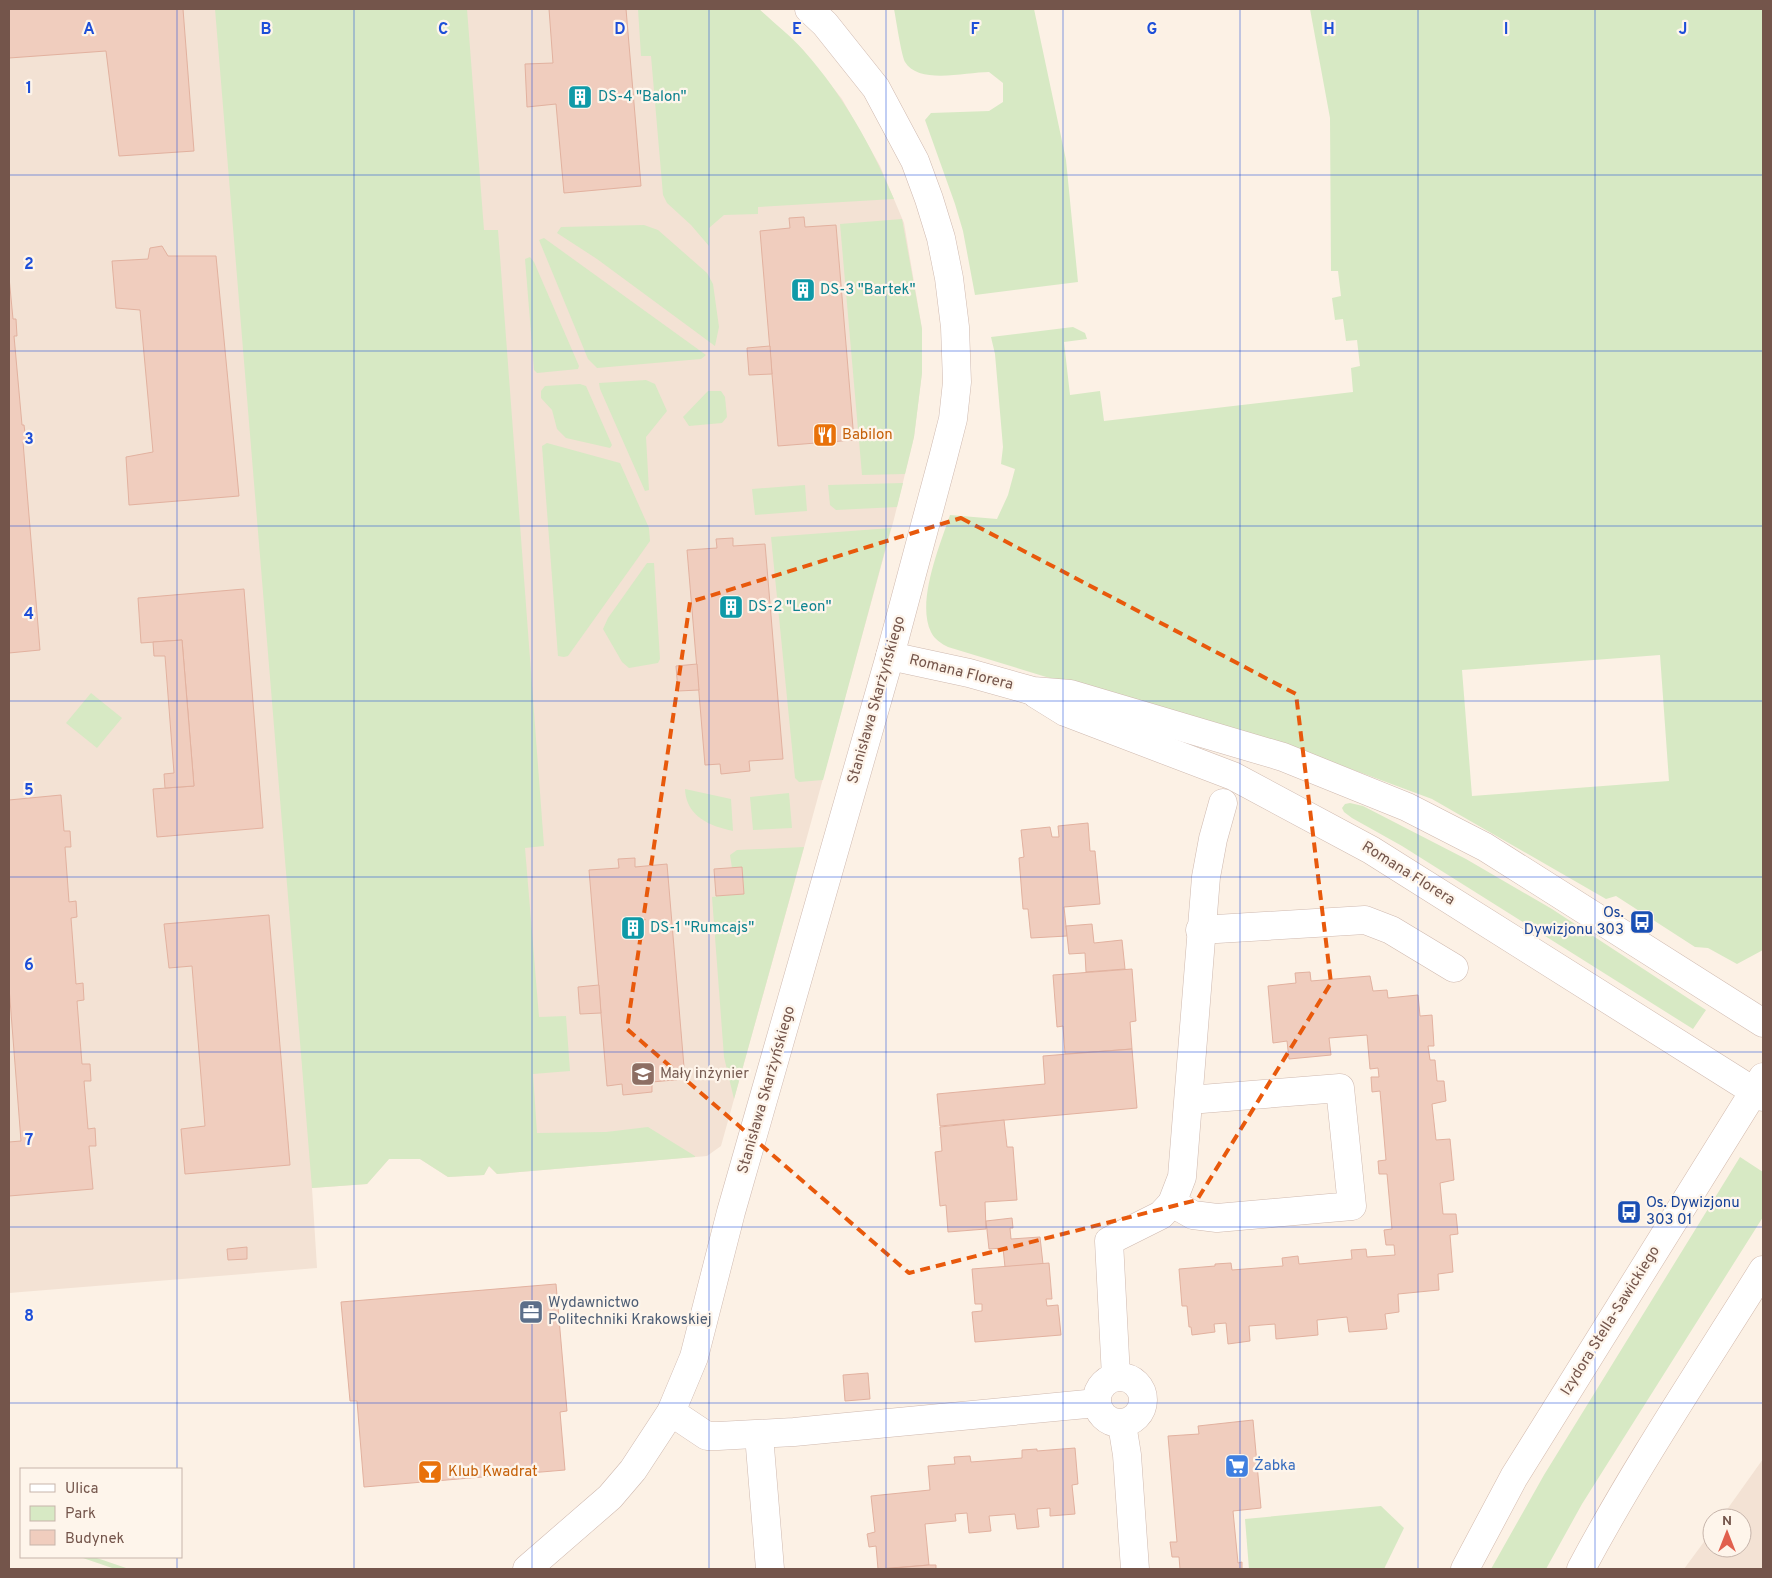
<svg xmlns="http://www.w3.org/2000/svg" width="1772" height="1578" font-family="Overpass,sans-serif">
	<style>
		.residential { fill: #f3e2d4 }
		.green { fill: #d7e9c4; fill-rule: evenodd }
		.building { fill: #f0cdbe; stroke: #e2b19f }
		.lines { fill: none; stroke-linecap: round; stroke-linejoin: round }
		.street-casing { stroke: #cfb9af; stroke-width: 29 }
		.secondary-casing { stroke: #d2b9ac; stroke-width: 29 }
		.street { stroke: #fff; stroke-width: 28 }
		.secondary { stroke: #fff; stroke-width: 28 }
		.marked { fill: none; stroke: #e8590c; stroke-width: 4; stroke-dasharray: 10 6; stroke-linejoin: round }
		.grid { fill: none; stroke: #1d4ed8; stroke-width: 1; stroke-opacity: 0.55 }
		.labels { text-anchor: middle; dominant-baseline: central; stroke-width: 4.5; stroke-linejoin: round; paint-order: stroke }
		.culture-label { font-size: 15px; fill: #0d838f; stroke: #fef5eb; text-anchor: start }
		.food-label { font-size: 15px; fill: #c56008; stroke: #fef5eb; text-anchor: start }
		.street-label { font-size: 15px; fill: #74554b; stroke: #fef5eb }
		.transit-label { font-size: 15px; fill: #164399; stroke: #fef5eb; text-anchor: end }
		.education-label { font-size: 15px; fill: #785e54; stroke: #fef5eb; text-anchor: start }
		.service-label { font-size: 15px; fill: #4e5e75; stroke: #fef5eb; text-anchor: start }
		.shop-label { font-size: 15px; fill: #366cbe; stroke: #fef5eb; text-anchor: start }
		.grid-label { font-size: 16px; text-anchor: middle; font-weight: bold; fill: #1d4ed8; stroke: #fef5eb; stroke-width: 4.5; stroke-linejoin: round; paint-order: stroke }
	</style>
	<rect width="100%" height="100%" fill="#fcf1e5"/>
	<g class="residential">
		<polygon points="9,9 759,9 803,50 842,99 880,166 904,223 922,329 922,373 914,437 894,519 807,837 721,1146 707,1156 497,1174 489,1166 484,1175 448,1177 420,1159 389,1159 367,1184 312,1188 317,1268 9,1293"/>
		<polygon points="1763,1459 1763,1569 1684,1569 1712,1531 1712,1548 1742,1548 1742,1518 1721,1518"/>
	</g>
	<g class="green">
		<polygon points="215,9 467,9 484,230 498,230 544,846 525,848 539,1017 566,1016 570,1071 533,1074 537,1133 606,1132 648,1127 695,1156 695,1157 497,1174 489,1166 484,1175 448,1177 420,1159 389,1159 367,1184 312,1188"/>
		<path d="M638 9H759C774 23 791 36 804 51 843 95 871 145 894 199L758 207V214L724 215 709 228V246L691 225 667 203 663 195 651 56H641Z"/>
		<path d="M894 9H1034L1066 160 1078 282 975 295 963 231 955 204 925 120 931 113 989 111 1003 102V83L989 72C966 72 919 85 905 62 901 54 896 19 894 9Z"/>
		<path d="M1310 9H1763V950L1737 964 1708 948 1695 947 1616 896 1606 899 1432 799 1278 742 1043 676 948 647C942 644 934 639 931 632 916 602 940 545 950 515L997 519 1008 495 1015 469 1001 464 1003 447 995 354 991 337 1073 327 1085 333 1087 339 1064 342 1070 395 1100 391 1104 421 1353 392 1351 368 1360 366 1357 340 1346 341 1343 319 1335 320 1332 298 1341 296 1338 271H1331L1330 118ZM1660 655 1669 781 1472 796 1462 670Z"/>
		<polygon points="902,219 922,329 922,373 914,437 905,474 862,475 840,224"/>
		<polygon points="644,225 658,230 707,273 713,284 719,327 715,346 597,259 557,233 561,227"/>
		<polygon points="544,238 706,355 701,359 597,368 588,359 539,240"/>
		<polygon points="530,257 534,262 579,366 578,369 537,373 534,370 525,259"/>
		<polygon points="646,380 655,384 667,411 646,437 649,490 645,491 600,389 599,383"/>
		<polygon points="580,384 586,386 612,445 610,448 566,438 557,429 552,410 541,398 541,391 545,386"/>
		<polygon points="708,391 721,391 725,397 727,417 722,423 689,426 683,417"/>
		<polygon points="547,443 620,463 649,528 650,541 568,656 564,657 558,656 542,446"/>
		<polygon points="903,483 897,507 836,510 830,505 828,485"/>
		<polygon points="805,485 807,511 755,515 752,489"/>
		<polygon points="891,528 823,780 799,782 795,778 771,537"/>
		<polygon points="647,563 654,563 660,659 658,663 629,668 622,662 603,629 608,618"/>
		<polygon points="91,693 122,718 97,748 66,723"/>
		<path d="M685 789 731 799 733 831C709 826 686 816 685 789Z"/>
		<polygon points="789,793 792,828 753,830 750,797"/>
		<polygon points="1350,803 1363,806 1466,859 1552,909 1706,1010 1693,1029 1402,846 1352,818 1344,812 1342,808 1345,804"/>
		<polygon points="804,847 734,1099 724,1057 712,897 744,893 742,867 732,868 730,855 737,850"/>
		<polygon points="1740,1157 1763,1172 1763,1217 1582,1504 1546,1569 1491,1569 1544,1475"/>
		<polygon points="1381,1506 1404,1528 1384,1569 1249,1569 1245,1519"/>
		<polygon points="80,1557 94,1557 129,1569 115,1569"/>
	</g>
	<g class="building">
		<polygon points="9,9 183,9 194,151 119,156 106,51 9,58"/>
		<polygon points="549,9 626,9 641,186 564,193 556,104 527,107 525,64 553,63"/>
		<polygon points="804,217 805,227 836,225 854,440 778,446 760,231 790,228 789,218"/>
		<polygon points="162,246 168,256 216,256 239,496 129,505 126,457 153,452 140,310 116,308 112,261 148,259 150,248"/>
		<polygon points="9,277 13,319 16,319 17,336 14,336 22,425 24,425 26,441 23,442 40,650 9,653"/>
		<polygon points="770,346 772,374 749,375 747,348"/>
		<polygon points="733,538 733,546 765,544 783,759 749,761 750,771 721,774 720,764 705,765 687,550 717,548 716,539"/>
		<polygon points="244,589 263,828 157,837 153,789 194,786 182,640 141,643 138,598"/>
		<polygon points="182,640 194,786 165,788 164,774 174,773 165,656 154,656 153,642"/>
		<polygon points="697,664 699,690 678,691 676,666"/>
		<polygon points="61,795 64,831 70,831 71,847 65,847 69,902 76,901 77,917 71,918 76,984 83,983 84,1000 77,1001 82,1064 90,1064 91,1081 84,1081 88,1129 95,1128 96,1146 89,1146 93,1189 9,1196 9,1142 21,1141 9,987 9,800"/>
		<polygon points="1088,823 1090,851 1095,851 1100,904 1064,907 1067,936 1031,938 1028,909 1023,909 1019,858 1024,857 1021,830 1050,827 1052,837 1059,837 1058,826"/>
		<polygon points="635,858 635,867 667,864 685,1079 652,1082 652,1092 623,1095 622,1084 607,1086 589,870 619,868 618,859"/>
		<polygon points="742,867 744,894 716,896 714,869"/>
		<polygon points="269,915 290,1165 185,1174 181,1129 205,1126 192,966 169,968 164,924"/>
		<polygon points="1092,924 1094,943 1122,940 1125,969 1086,972 1085,953 1069,954 1066,926"/>
		<polygon points="1132,969 1136,1021 1130,1022 1132,1049 1065,1054 1063,1026 1057,1027 1053,975"/>
		<polygon points="1310,972 1311,981 1370,976 1373,991 1387,990 1388,998 1418,995 1420,1016 1432,1015 1434,1046 1428,1046 1430,1060 1435,1060 1437,1081 1444,1081 1446,1101 1432,1104 1436,1140 1450,1139 1454,1180 1440,1183 1443,1214 1456,1214 1458,1234 1450,1235 1453,1272 1438,1274 1439,1290 1398,1294 1399,1312 1385,1314 1387,1329 1349,1332 1347,1317 1317,1320 1318,1335 1276,1339 1275,1324 1249,1326 1250,1341 1228,1344 1226,1323 1214,1324 1215,1332 1192,1335 1191,1327 1189,1327 1187,1306 1182,1306 1179,1269 1215,1266 1215,1264 1231,1263 1232,1270 1283,1266 1282,1258 1298,1256 1299,1264 1352,1259 1351,1250 1366,1249 1367,1257 1395,1255 1394,1245 1386,1245 1384,1230 1392,1229 1387,1174 1379,1174 1378,1161 1386,1160 1380,1091 1372,1092 1371,1077 1379,1077 1378,1068 1370,1069 1367,1035 1329,1038 1331,1055 1289,1059 1287,1041 1273,1043 1268,986 1296,983 1295,973"/>
		<polygon points="599,985 601,1013 580,1014 578,987"/>
		<polygon points="1132,1049 1137,1108 940,1126 937,1094 1045,1084 1043,1056"/>
		<polygon points="1004,1120 1007,1147 1013,1147 1017,1200 985,1202 986,1229 948,1232 946,1205 940,1206 935,1152 942,1151 940,1127"/>
		<polygon points="1012,1218 1013,1228 1010,1228 1011,1239 1040,1237 1043,1264 1005,1267 1003,1248 989,1249 986,1221"/>
		<polygon points="247,1247 247,1259 228,1260 227,1249"/>
		<polygon points="1049,1263 1052,1299 1046,1299 1047,1306 1058,1305 1061,1335 975,1342 972,1312 982,1311 982,1304 975,1304 972,1269"/>
		<polygon points="556,1284 567,1411 560,1412 565,1470 364,1487 357,1401 350,1401 341,1302"/>
		<polygon points="868,1373 870,1399 845,1401 843,1375"/>
		<polygon points="1253,1420 1261,1508 1233,1511 1238,1563 1242,1562 1242,1569 1180,1569 1179,1557 1172,1557 1170,1542 1177,1542 1168,1436 1199,1434 1198,1426"/>
		<polygon points="1075,1448 1078,1484 1072,1485 1075,1514 1050,1516 1050,1508 1037,1509 1039,1527 1017,1529 1015,1514 989,1516 991,1531 969,1533 967,1513 955,1514 956,1521 925,1524 929,1565 878,1569 876,1546 869,1547 867,1534 875,1532 871,1496 930,1490 928,1466 955,1464 954,1457 970,1456 971,1462 1022,1458 1022,1450 1037,1449 1037,1451"/>
		<polygon points="929,1565 936,1565 936,1569 884,1569"/>
	</g>
	<g class="lines">
		<defs>
			<g id="street">
				<polyline points="890,656 969,673 1033,691 1070,694 1283,757 1407,807 1485,847 1763,1023"/>
				<polyline points="1036,694 1065,712 1233,776 1371,850 1763,1097"/>
				<polyline points="1200,930 1365,920 1391,930 1454,968"/>
				<polyline points="1172,1203 1193,1215 1217,1218 1352,1206 1340,1088 1189,1100"/>
				<circle cx="1120" cy="1400" r="23"/>
				<polyline points="1116,1377 1109,1241 1161,1215 1172,1203 1182,1177 1206,877 1213,839 1223,803"/>
				<polyline points="671,1412 707,1436 718,1436 794,1432 1097,1403"/>
				<polyline points="1122,1424 1127,1455 1135,1569"/>
				<polyline points="759,1435 770,1569"/>
				<polyline points="527,1569 610,1497 633,1470 671,1412 694,1357 731,1212 890,656 943,458 953,419 957,382 955,327 949,278 941,238 929,199 915,161 876,88 825,24 809,9"/>
			</g>
			<g id="secondary">
				<polyline points="1465,1569 1514,1477 1763,1077"/>
				<path d="M1581 1569C1636 1466 1701 1369 1763 1270"/>
			</g>
		</defs>
		<use href="#street" class="street-casing"/>
		<use href="#secondary" class="secondary-casing"/>
		<use href="#street" class="street"/>
		<use href="#secondary" class="secondary"/>
	</g>
	<path class="marked" d="M961 518 1296 694 1331 983 1197 1200 909 1273 627 1029 690 602Z"/>
	<path class="grid" d="M177 9V1469M354 9V1569M532 9V1569M709 9V1569M886 9V1569M1063 9V1569M1240 9V1569M1418 9V1569M1595 9V1569M9 175H1763M9 351H1763M9 526H1763M9 701H1763M9 877H1763M9 1052H1763M9 1227H1763M9 1403H1763M177 1557V1569"/>
	<defs>
		<symbol id="building-square" viewBox="-11 -11 22 22"><rect x="-9" y="-9" width="18" height="18" rx="4" fill="#0f9aa8" stroke="#fef5eb"/><path d="M-4-6H4V6H1V3H-1V6H-4ZM-2.5-4.3h1.7v1.8h-1.7ZM.8-4.3h1.7v1.8H.8ZM-2.5-1h1.7V.8h-1.7ZM.8-1h1.7V.8H.8Z" fill="#fff"/></symbol>
		<symbol id="restaurant-square" viewBox="-11 -11 22 22"><rect x="-9" y="-9" width="18" height="18" rx="4" fill="#e8710a" stroke="#fef5eb"/><path d="M-5-6h1v4h1v-4h1v4h1v-4h1v5L-1.5 .5V6h-2V.5L-5-1ZM5-6V6H3V1.5H1.5Q1.5-4 5-6Z" fill="#fff"/></symbol>
		<symbol id="bus-square" viewBox="-11 -11 22 22"><rect x="-9" y="-9" width="18" height="18" rx="4" fill="#1a4fb4" stroke="#fef5eb"/><path d="M-5-6H5V4H4V6H2V4H-2V6H-4V4H-5ZM-3.5-4V0h7V-4ZM-3.5 1.2v1.5H-2V1.2ZM2 1.2v1.5H3.5V1.2Z" fill="#fff"/></symbol>
		<symbol id="school-square" viewBox="-11 -11 22 22"><rect x="-9" y="-9" width="18" height="18" rx="4" fill="#8d6e63" stroke="#fef5eb"/><path d="M0-5L7-2L0 1L-7-2ZM-4 1L0 2.5L4 1V4Q0 6-4 4Z" fill="#fff"/></symbol>
		<symbol id="office-square" viewBox="-11 -11 22 22"><rect x="-9" y="-9" width="18" height="18" rx="4" fill="#5c6f8a" stroke="#fef5eb"/><path d="M-6-3h4V-5.5h4V-3h4V5H-6ZM-1-4.5V-3h2v-1.5ZM-6 0V1H6V0Z" fill="#fff"/></symbol>
		<symbol id="supermarket-square" viewBox="-11 -11 22 22"><rect x="-9" y="-9" width="18" height="18" rx="4" fill="#3f7fe0" stroke="#fef5eb"/><path d="M-6-5.5h2.5l.6 2H6L4.5 2H-2.5L-4.4-4H-6ZM-1.5 3.2a1.3 1.3 0 1 0 .1 0ZM3 3.2a1.3 1.3 0 1 0 .1 0Z" fill="#fff"/></symbol>
		<symbol id="bar-square" viewBox="-11 -11 22 22"><rect x="-9" y="-9" width="18" height="18" rx="4" fill="#e8710a" stroke="#fef5eb"/><path d="M-6-5H6L.8 .8V4.5H3.5V6h-7V4.5H-.8V.8Z" fill="#fff"/></symbol>
	</defs>
	<g fill-rule="evenodd">
		<use href="#building-square" x="566" y="83" width="28" height="28"/>
		<use href="#building-square" x="789" y="276" width="28" height="28"/>
		<use href="#restaurant-square" x="811" y="421" width="28" height="28"/>
		<use href="#building-square" x="717" y="593" width="28" height="28"/>
		<use href="#bus-square" x="1628" y="908" width="28" height="28"/>
		<use href="#building-square" x="619" y="914" width="28" height="28"/>
		<use href="#school-square" x="629" y="1060" width="28" height="28"/>
		<use href="#bus-square" x="1615" y="1198" width="28" height="28"/>
		<use href="#office-square" x="517" y="1298" width="28" height="28"/>
		<use href="#supermarket-square" x="1223" y="1452" width="28" height="28"/>
		<use href="#bar-square" x="416" y="1458" width="28" height="28"/>
	</g>
	<g class="labels">
		<g class="culture-label">
			<text x="598" y="97">DS-4 "Balon"</text>
			<text x="820" y="290">DS-3 "Bartek"</text>
			<text x="748" y="607">DS-2 "Leon"</text>
			<text x="650" y="928">DS-1 "Rumcajs"</text>
		</g>
		<g class="food-label">
			<text x="842" y="435">Babilon</text>
			<text x="448" y="1472">Klub Kwadrat</text>
		</g>
		<g class="street-label">
			<text transform="translate(961 673) rotate(14)">Romana Florera</text>
			<text transform="translate(877 700) rotate(-74)">Stanisława Skarżyńskiego</text>
			<text transform="translate(1408 874) rotate(32)">Romana Florera</text>
			<text transform="translate(767 1090) rotate(-74)">Stanisława Skarżyńskiego</text>
			<text transform="translate(1611 1321) rotate(-58)">Izydora Stella-Sawickiego</text>
		</g>
		<g class="transit-label">
			<text x="1624" y="913">Os.<tspan x="1624" dy="17">Dywizjonu 303</tspan></text>
			<text x="1646" y="1203" text-anchor="start">Os. Dywizjonu<tspan x="1646" dy="17">303 01</tspan></text>
		</g>
		<g class="education-label">
			<text x="660" y="1074">Mały inżynier</text>
		</g>
		<g class="service-label">
			<text x="548" y="1303">Wydawnictwo<tspan x="548" dy="17">Politechniki Krakowskiej</tspan></text>
		</g>
		<g class="shop-label">
			<text x="1254" y="1466">Żabka</text>
		</g>
	</g>
	<g class="grid-label">
		<text x="89" y="34">A</text>
		<text x="266" y="34">B</text>
		<text x="443" y="34">C</text>
		<text x="620" y="34">D</text>
		<text x="797" y="34">E</text>
		<text x="975" y="34">F</text>
		<text x="1152" y="34">G</text>
		<text x="1329" y="34">H</text>
		<text x="1506" y="34">I</text>
		<text x="1683" y="34">J</text>
		<text x="29" y="93">1</text>
		<text x="29" y="269">2</text>
		<text x="29" y="444">3</text>
		<text x="29" y="619">4</text>
		<text x="29" y="795">5</text>
		<text x="29" y="970">6</text>
		<text x="29" y="1145">7</text>
		<text x="29" y="1321">8</text>
	</g>
	<rect width="1772" height="1578" fill="none" stroke="#74554b" stroke-width="20"/>
	<rect x="20" y="1468" width="162" height="90" fill="#fef5eb" stroke="#c7b5ab"/>
	<rect x="30" y="1484" width="25" height="8" fill="#ffffff" stroke="#c7b5ab"/>
	<text x="65" y="1493" font-size="15" fill="#74554b">Ulica</text>
	<rect x="30" y="1506" width="25" height="15" fill="#d7e9c4" stroke="#c7b5ab"/>
	<text x="65" y="1518" font-size="15" fill="#74554b">Park</text>
	<rect x="30" y="1530" width="25" height="15" fill="#f0cdbe" stroke="#c7b5ab"/>
	<text x="65" y="1543" font-size="15" fill="#74554b">Budynek</text>
	<g transform="translate(1727 1533)"><circle r="24" fill="#fef5eb" stroke="#c7b5ab"/>
	<path d="M0-4L9 19L0 12L-9 19Z" fill="#e1604e"/>
	<text y="-8" font-size="14" font-weight="bold" text-anchor="middle" fill="#74554b">N</text>
	</g>
</svg>
